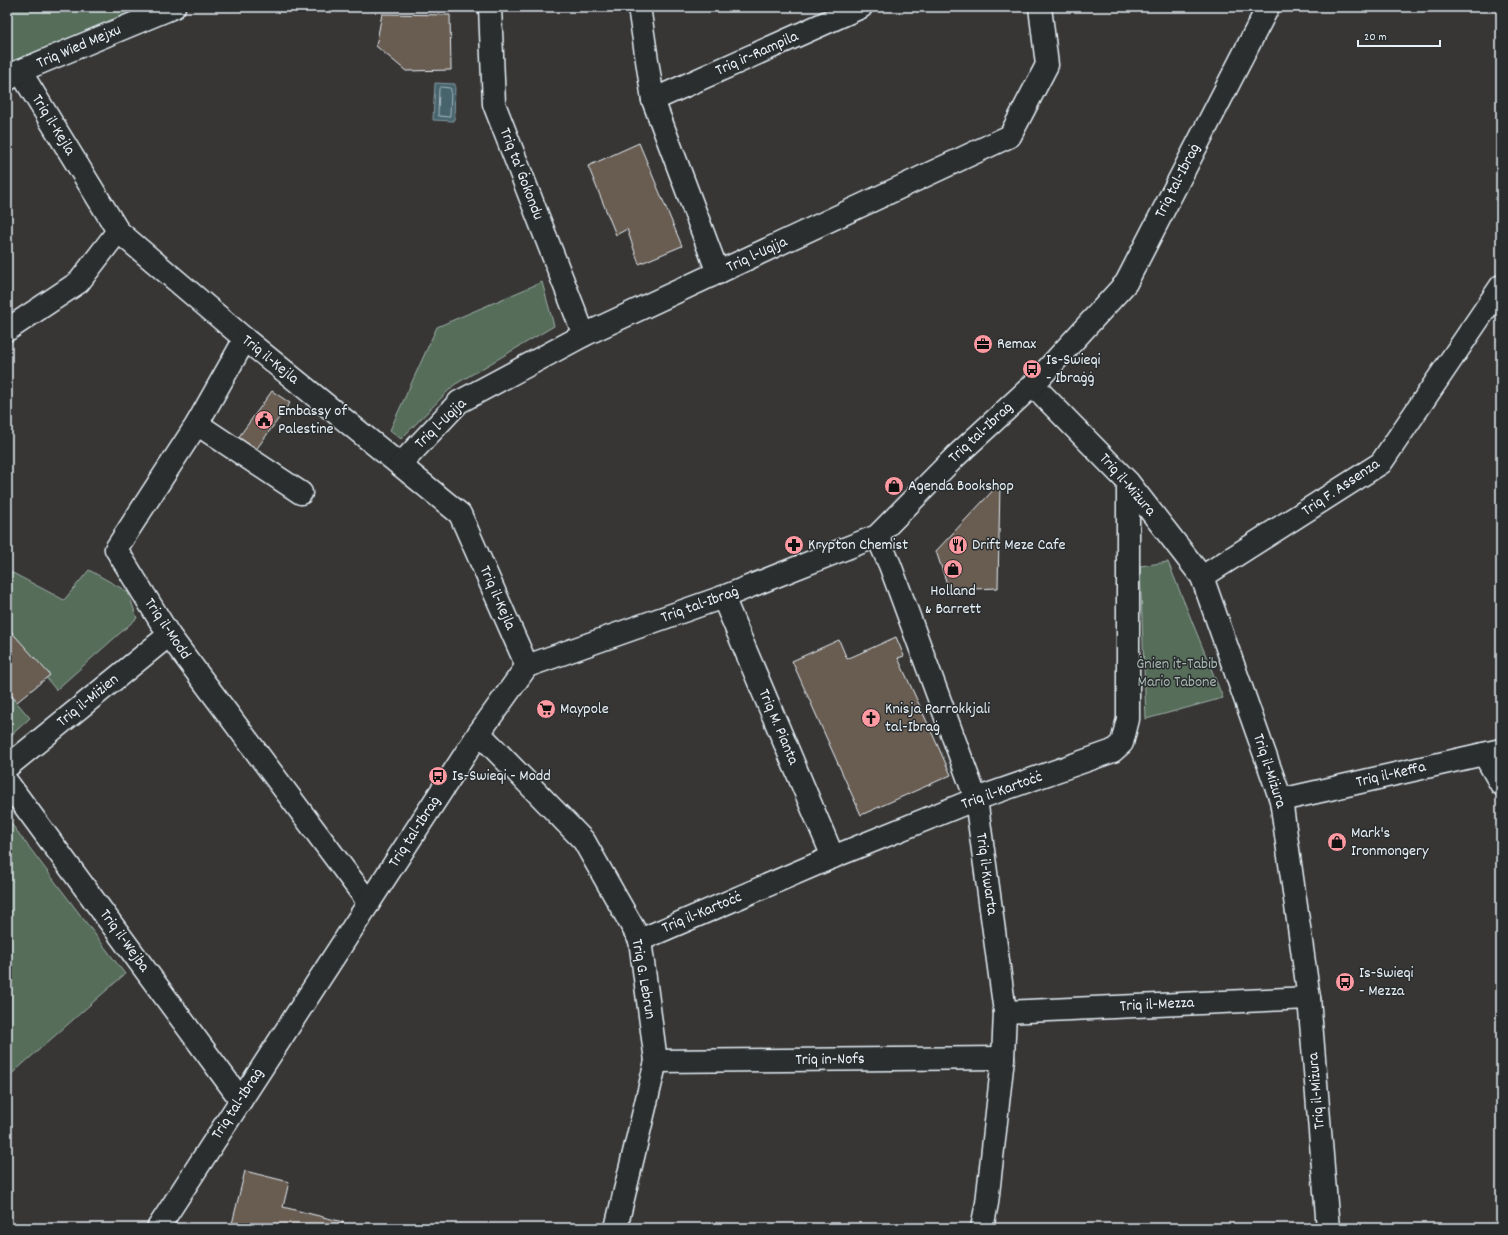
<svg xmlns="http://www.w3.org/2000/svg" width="1508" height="1235" font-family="Dekko,sans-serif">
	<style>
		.green { fill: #566d5a; stroke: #9fafa9 }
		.water { fill: #47646c; stroke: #879ca4 }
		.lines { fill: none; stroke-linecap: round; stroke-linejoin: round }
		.shore { stroke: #a8b9c0; stroke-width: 1 }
		.building { fill: #695b51; stroke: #e8f1f8 }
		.street-casing { stroke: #e8f1f8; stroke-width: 25 }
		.secondary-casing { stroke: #e8f1f8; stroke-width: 25 }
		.street { stroke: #2a2d2e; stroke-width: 22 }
		.secondary { stroke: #2a2d2e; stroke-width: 22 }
		.labels { text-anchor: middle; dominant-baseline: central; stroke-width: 3; stroke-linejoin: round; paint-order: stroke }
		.street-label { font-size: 16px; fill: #e8f1f8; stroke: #2a2d2e }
		.poi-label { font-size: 16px; fill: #e8f1f8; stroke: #2a2d2e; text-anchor: start }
		.park-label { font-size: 16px; fill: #a6b6b1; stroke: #2a2d2e }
	</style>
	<rect width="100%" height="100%" fill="#373635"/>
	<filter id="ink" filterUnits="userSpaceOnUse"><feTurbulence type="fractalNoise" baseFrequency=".025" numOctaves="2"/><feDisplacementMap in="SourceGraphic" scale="8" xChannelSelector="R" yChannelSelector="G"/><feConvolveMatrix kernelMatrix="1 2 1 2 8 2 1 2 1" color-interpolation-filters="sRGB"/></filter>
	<g filter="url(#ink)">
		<g class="green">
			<polygon points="7,7 146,7 7,71"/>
			<polygon points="542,282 554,326 454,385 401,439 390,430 437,327"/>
			<polygon points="1168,562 1223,698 1146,719 1140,566"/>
			<polygon points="7,570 64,600 89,570 128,592 137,618 56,690 7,629"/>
			<polygon points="7,691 30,718 7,739"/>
			<polygon points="7,818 125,974 7,1078"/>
		</g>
		<polygon class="water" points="435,83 455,84 454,121 433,120"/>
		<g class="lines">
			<polygon class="shore" points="441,87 450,88 451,89 450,115 449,117 439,116 438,115 439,89"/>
		</g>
		<g class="building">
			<polygon points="382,14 450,15 451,70 406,71 376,46"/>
			<polygon points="639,143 682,246 639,264 627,229 616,235 588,166"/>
			<polygon points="272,391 290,403 255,451 238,438"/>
			<polygon points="1000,483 998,588 949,590 936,551"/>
			<polygon points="7,627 50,675 17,702 7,690"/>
			<polygon points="896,637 904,656 898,658 951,775 861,815 792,661 839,640 847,659"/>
			<polygon points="245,1171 289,1182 283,1207 343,1222 342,1228 231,1228"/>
		</g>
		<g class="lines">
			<defs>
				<g id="street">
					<polyline points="490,7 494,104 584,335"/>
					<polyline points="639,7 653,100 718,273"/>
					<polyline points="20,71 118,231 245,339 400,465 460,514 527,666"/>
					<polyline points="7,80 20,71 174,7"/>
					<polyline points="653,100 861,7"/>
					<polyline points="7,330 79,282 118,231"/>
					<polyline points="245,339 197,424 116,549 169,635 369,903"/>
					<polyline points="1033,385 1128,482 1202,577 1281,800 1309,998 1328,1228"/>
					<polyline points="197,424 301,493"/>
					<polyline points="400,465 459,402 584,335 1010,136 1047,65 1040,7"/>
					<polyline points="877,536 890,565 976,799 1005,1012 1003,1058 987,1203 982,1228"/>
					<polyline points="1202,577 1381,463 1501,286"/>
					<polyline points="723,597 833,857"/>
					<polyline points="479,733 584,841 640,940 656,1061 616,1228"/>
					<polyline points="1484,754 1501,784"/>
					<polyline points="7,767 169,635"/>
					<polyline points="7,782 241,1100"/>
					<polyline points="1281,800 1501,750"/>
					<polyline points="640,940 833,857 976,799 1113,751 1122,743 1128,719 1128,482"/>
					<polyline points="1005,1012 1309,998"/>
					<polyline points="656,1061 1003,1058"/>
				</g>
				<polyline id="secondary" points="158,1228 479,733 527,666 723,597 877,536 956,456 1033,385 1126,283 1268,7"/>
			</defs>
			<use href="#street" class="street-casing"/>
			<use href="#secondary" class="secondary-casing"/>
			<use href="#street" class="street"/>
			<use href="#secondary" class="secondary"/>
		</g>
	</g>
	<defs>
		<symbol id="office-disc" viewBox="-11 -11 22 22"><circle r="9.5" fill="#ff9aa2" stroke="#2a2d2e"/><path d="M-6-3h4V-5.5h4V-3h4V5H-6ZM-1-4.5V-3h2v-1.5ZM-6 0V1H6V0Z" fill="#111"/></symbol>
		<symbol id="bus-disc" viewBox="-11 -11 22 22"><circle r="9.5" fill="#ff9aa2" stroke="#2a2d2e"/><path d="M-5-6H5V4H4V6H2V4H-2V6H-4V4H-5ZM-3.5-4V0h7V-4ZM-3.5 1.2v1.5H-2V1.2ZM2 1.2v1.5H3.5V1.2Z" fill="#111"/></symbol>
		<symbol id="civic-disc" viewBox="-11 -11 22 22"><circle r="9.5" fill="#ff9aa2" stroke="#2a2d2e"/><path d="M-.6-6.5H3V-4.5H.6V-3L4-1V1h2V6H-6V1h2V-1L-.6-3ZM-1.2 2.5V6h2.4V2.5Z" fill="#111"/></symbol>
		<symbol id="shop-disc" viewBox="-11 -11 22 22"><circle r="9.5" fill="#ff9aa2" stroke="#2a2d2e"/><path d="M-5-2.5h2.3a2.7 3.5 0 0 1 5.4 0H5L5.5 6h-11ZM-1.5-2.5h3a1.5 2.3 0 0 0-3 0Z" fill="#111"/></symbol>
		<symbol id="pharmacy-disc" viewBox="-11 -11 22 22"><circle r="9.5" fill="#ff9aa2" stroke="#2a2d2e"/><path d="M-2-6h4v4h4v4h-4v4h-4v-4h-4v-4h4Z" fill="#111"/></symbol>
		<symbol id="restaurant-disc" viewBox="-11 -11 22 22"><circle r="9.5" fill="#ff9aa2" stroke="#2a2d2e"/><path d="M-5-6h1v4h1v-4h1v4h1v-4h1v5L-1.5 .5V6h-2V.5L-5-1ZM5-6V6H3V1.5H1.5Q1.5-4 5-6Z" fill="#111"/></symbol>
		<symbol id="supermarket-disc" viewBox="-11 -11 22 22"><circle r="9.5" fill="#ff9aa2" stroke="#2a2d2e"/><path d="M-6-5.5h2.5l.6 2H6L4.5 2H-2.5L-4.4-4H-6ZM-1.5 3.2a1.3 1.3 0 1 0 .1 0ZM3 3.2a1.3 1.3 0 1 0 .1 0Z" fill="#111"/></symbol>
		<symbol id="church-disc" viewBox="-11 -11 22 22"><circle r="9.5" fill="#ff9aa2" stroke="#2a2d2e"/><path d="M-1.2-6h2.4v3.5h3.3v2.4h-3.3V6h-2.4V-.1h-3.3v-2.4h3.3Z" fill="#111"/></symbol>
	</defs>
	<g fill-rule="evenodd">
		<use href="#office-disc" x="972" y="333" width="22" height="22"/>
		<use href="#bus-disc" x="1021" y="358" width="22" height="22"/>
		<use href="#civic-disc" x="253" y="409" width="22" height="22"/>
		<use href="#shop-disc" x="883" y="475" width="22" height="22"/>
		<use href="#pharmacy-disc" x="783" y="534" width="22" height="22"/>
		<use href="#restaurant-disc" x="947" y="534" width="22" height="22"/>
		<use href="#shop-disc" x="942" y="558" width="22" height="22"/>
		<use href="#supermarket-disc" x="535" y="698" width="22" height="22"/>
		<use href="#church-disc" x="860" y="707" width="22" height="22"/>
		<use href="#bus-disc" x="427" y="765" width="22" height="22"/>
		<use href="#shop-disc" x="1326" y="831" width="22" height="22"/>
		<use href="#bus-disc" x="1334" y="971" width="22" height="22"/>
	</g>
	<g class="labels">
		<g class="street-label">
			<text transform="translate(79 47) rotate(-23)">Triq Wied Mejxu</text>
			<text transform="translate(757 54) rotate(-24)">Triq ir-Rampila</text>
			<text transform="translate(53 125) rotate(58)">Triq il-Kejla</text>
			<text transform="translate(521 174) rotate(69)">Triq ta' Ġokondu</text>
			<text transform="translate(1178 181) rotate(-63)">Triq tal-Ibraġ</text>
			<text transform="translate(757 255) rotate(-25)">Triq l-Uqija</text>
			<text transform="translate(270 360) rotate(39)">Triq il-Kejla</text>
			<text transform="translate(441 424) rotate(-44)">Triq l-Uqija</text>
			<text transform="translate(981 433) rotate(-43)">Triq tal-Ibraġ</text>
			<text transform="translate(1127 485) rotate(49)">Triq il-Miżura</text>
			<text transform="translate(1341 488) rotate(-34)">Triq F. Assenza</text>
			<text transform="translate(497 598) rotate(66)">Triq il-Kejla</text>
			<text transform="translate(700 605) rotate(-20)">Triq tal-Ibraġ</text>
			<text transform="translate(167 629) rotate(56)">Triq il-Modd</text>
			<text transform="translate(88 701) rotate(-39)">Triq il-Miżien</text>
			<text transform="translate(778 727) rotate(67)">Triq M. Pianta</text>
			<text transform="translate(1269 771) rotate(72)">Triq il-Miżura</text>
			<text transform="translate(1391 775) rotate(-13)">Triq il-Keffa</text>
			<text transform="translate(1002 791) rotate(-20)">Triq il-Kartoċċ</text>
			<text transform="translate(415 832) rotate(-57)">Triq tal-Ibraġ</text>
			<text transform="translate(986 874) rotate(82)">Triq il-Kwarta</text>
			<text transform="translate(702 913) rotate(-23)">Triq il-Kartoċċ</text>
			<text transform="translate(124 941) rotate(54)">Triq il-Wejba</text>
			<text transform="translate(643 979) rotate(80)">Triq G. Lebrun</text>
			<text transform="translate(1157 1005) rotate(-3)">Triq il-Mezza</text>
			<text transform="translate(830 1060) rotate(-1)">Triq in-Nofs</text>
			<text transform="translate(1317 1091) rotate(-95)">Triq il-Miżura</text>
			<text transform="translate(238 1104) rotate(-57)">Triq tal-Ibraġ</text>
		</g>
		<g class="poi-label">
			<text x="997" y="344">Remax</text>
			<text x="1046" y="360">Is-Swieqi<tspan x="1046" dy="18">- Ibraġġ</tspan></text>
			<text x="278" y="411">Embassy of<tspan x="278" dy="18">Palestine</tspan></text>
			<text x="908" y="486">Agenda Bookshop</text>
			<text x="808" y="545">Krypton Chemist</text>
			<text x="972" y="545">Drift Meze Cafe</text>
			<text x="953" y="591" text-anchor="middle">Holland<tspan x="953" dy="18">&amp; Barrett</tspan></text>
			<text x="560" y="709">Maypole</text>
			<text x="885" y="709">Knisja Parrokkjali<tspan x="885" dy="18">tal-Ibraġ</tspan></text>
			<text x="452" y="776">Is-Swieqi - Modd</text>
			<text x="1351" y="833">Mark's<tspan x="1351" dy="18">Ironmongery</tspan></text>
			<text x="1359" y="973">Is-Swieqi<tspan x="1359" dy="18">- Mezza</tspan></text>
		</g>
		<g class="park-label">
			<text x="1177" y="664">Ġnien it-Tabib<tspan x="1177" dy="18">Mario Tabone</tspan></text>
		</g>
	</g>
	<rect width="1508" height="1235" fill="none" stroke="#2a2d2e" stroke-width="24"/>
	<rect x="12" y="12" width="1484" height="1211" fill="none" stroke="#e8f1f8" stroke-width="1.5" filter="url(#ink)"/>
	<path d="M1358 40v6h82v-6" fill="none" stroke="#e8f1f8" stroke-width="2"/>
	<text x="1364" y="40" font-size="12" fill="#e8f1f8" stroke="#2a2d2e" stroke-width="3" paint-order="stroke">20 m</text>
</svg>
